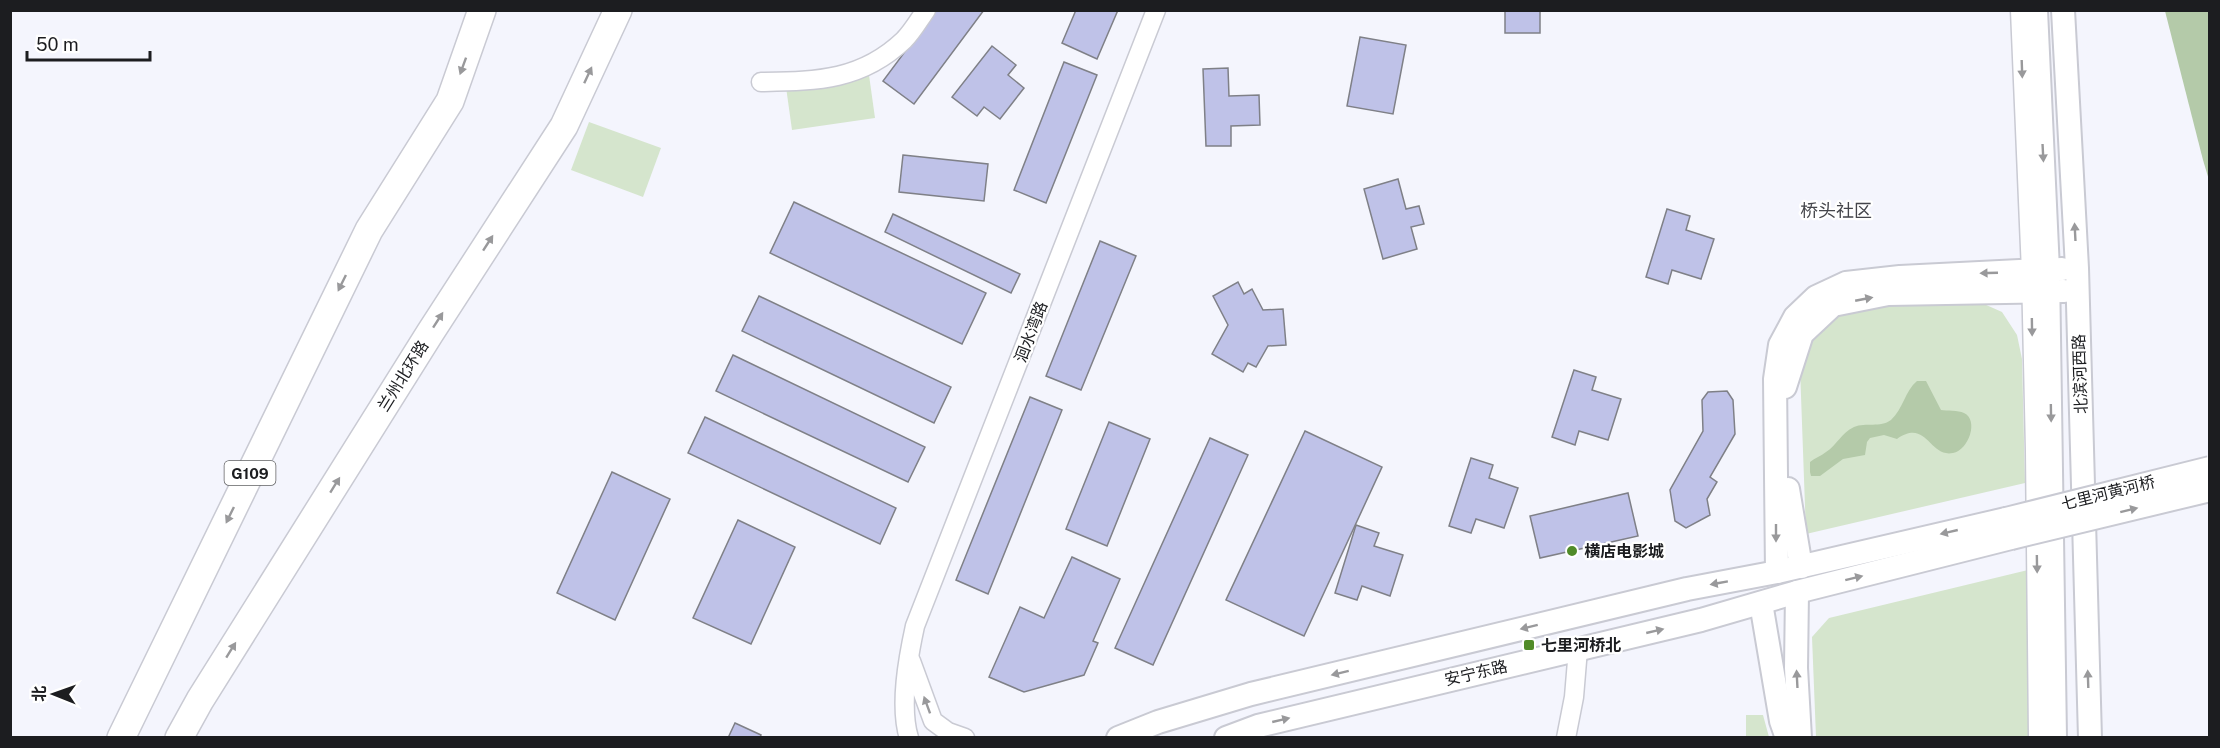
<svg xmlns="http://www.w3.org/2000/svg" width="2220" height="748" font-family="'Public Sans','Noto Sans SC',sans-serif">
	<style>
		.green { fill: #d5e5cd }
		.water { fill: #b4caa9 }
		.building { fill: #bfc2e8; stroke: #7f8087; stroke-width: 1.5 }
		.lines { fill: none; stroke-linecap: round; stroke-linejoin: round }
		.minor-casing { stroke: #c9cad3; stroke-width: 21 }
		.major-casing { stroke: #c9cad3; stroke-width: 26 }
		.highway-casing { stroke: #c9cad3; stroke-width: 30 }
		.minor { stroke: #fff; stroke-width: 18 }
		.major { stroke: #fff; stroke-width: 22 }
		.highway { stroke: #fff; stroke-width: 27 }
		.major-bridge-casing { stroke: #c9cad3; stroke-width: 26; stroke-linecap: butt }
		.major-bridge { stroke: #fff; stroke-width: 22 }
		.oneway { fill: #99999b }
		.poi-dot { fill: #508b29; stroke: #fff; stroke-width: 2 }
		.labels { text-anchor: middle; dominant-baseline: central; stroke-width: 4.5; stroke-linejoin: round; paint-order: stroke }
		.shield { fill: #fff; stroke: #606163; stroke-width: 1.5 }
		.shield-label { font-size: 15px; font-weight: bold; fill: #1c1d20 }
		.street-label { font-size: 16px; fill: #1c1d20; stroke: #fff }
		.poi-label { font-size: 16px; font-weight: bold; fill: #1c1d20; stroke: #fff; text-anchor: start }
		.neighbourhood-label { font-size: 18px; fill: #44454b; stroke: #fff }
	</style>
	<rect width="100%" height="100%" fill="#f4f5fd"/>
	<g class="green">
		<polygon points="869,75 875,118 792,130 786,87"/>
		<polygon points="589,122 661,148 643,197 571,170"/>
		<path d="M1963 300 1984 304 2002 312 2017 335 2022 359 2025 483 1806 534 1800 368C1805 354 1809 333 1822 323 1852 299 1924 302 1963 300Z"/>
		<polygon points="2028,570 2032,738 1816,737 1812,637 1829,618"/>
		<polygon points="1746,715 1763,715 1769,737 1746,737"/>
	</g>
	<g class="water">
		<polygon points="2165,11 2209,11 2209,180 2203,160"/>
		<path d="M1917 381H1926L1941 410C1947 411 1958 410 1964 413 1979 420 1969 450 1953 453 1929 458 1927 418 1897 439L1884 435 1870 438 1867 442 1865 455 1843 459 1820 476H1811L1810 472V462C1815 458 1821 456 1826 452 1837 445 1841 433 1854 427 1866 422 1880 428 1891 420 1903 409 1905 391 1917 381Z"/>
	</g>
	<g class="building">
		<polygon points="936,10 984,10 914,104 883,81"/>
		<polygon points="1076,10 1118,10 1097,59 1062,43"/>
		<rect x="1505" y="10" width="35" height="23"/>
		<polygon points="1360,37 1406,45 1393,114 1347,106"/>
		<polygon points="992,46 1016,65 1008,75 1024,88 1000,119 984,107 977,116 952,97"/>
		<polygon points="1064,62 1097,75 1046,203 1014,190"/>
		<polygon points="1228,68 1229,96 1259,95 1260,125 1231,126 1231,146 1206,146 1203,69"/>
		<polygon points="903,155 988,164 984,201 899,192"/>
		<polygon points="1398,179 1406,209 1419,206 1424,224 1411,227 1417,249 1383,259 1364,189"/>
		<polygon points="794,202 986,293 962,344 770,253"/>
		<polygon points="1667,209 1690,216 1686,230 1714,239 1701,279 1672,270 1668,284 1646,277"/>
		<polygon points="893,214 1020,274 1011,293 885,232"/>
		<polygon points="1100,241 1136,256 1081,390 1046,376"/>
		<polygon points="1238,282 1244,294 1252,289 1263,310 1283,309 1286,345 1268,346 1256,367 1248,363 1243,372 1212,354 1228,325 1213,296"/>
		<polygon points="759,296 951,387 934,423 742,331"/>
		<polygon points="733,355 925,447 908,482 716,391"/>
		<polygon points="1574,370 1596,377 1592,390 1621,399 1608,440 1579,431 1575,445 1552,437"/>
		<polygon points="1727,391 1733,400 1735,434 1710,477 1717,482 1707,499 1710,515 1686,528 1675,521 1670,490 1703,431 1702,400 1708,392"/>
		<polygon points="1030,397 1062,410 988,594 956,580"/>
		<polygon points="705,417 896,508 880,544 688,453"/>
		<polygon points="1109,422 1150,439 1107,546 1066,529"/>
		<polygon points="1305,431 1382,467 1304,636 1226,600"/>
		<polygon points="1210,438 1248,455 1153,665 1115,648"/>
		<polygon points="1471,458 1493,465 1489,478 1518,488 1504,528 1476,519 1471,533 1449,526"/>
		<polygon points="612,472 670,499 615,620 557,593"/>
		<polygon points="1628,493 1638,536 1540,558 1530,516"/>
		<polygon points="738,520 795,547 751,644 693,618"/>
		<polygon points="1356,525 1379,533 1374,546 1403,555 1390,596 1362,586 1357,600 1335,593"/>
		<polygon points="1072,557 1120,579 1093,641 1098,643 1084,675 1024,692 989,677 1020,607 1044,618"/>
		<polygon points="735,723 761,735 760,738 728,738"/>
	</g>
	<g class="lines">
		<defs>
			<g id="minor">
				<polyline points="2020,10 2031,272 2035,451 2038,738"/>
				<path d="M761 82C816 81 861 81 904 40 912 32 919 20 926 10"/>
				<polyline points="911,661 933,721 948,732 965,738"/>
				<path d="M909 738C899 706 908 658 915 626L1156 10"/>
				<polyline points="1566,738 1574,697 1578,649"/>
			</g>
			<g id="major">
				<polyline points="2036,10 2048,270 2055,738"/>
				<polyline points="2063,10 2077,268 2090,738"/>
				<polyline points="1785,387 1802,334 1833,305 1888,294 2064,291"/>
				<polyline points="1788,489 1801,567"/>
				<polyline points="1777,572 1775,379 1780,345 1795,317 1816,297 1846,283 1900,277 2062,269"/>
				<polyline points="1797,592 1796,668 1800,738"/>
				<polyline points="1761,603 1781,721 1787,738"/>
				<polyline points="1118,738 1158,722 1251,694 1687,589 1777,572 2006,519"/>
				<polyline points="1226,738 1258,726 1701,620 1797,592 2011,538"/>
			</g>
			<g id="highway">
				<polyline points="121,738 369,230 450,101 482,10"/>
				<polyline points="179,738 200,700 430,333 564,126 618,10"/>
			</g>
		</defs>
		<use href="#minor" class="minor-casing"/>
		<use href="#major" class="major-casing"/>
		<use href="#highway" class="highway-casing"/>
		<use href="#minor" class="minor"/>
		<use href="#major" class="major"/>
		<use href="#highway" class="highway"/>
		<defs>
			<g id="major-bridge">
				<polyline points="2006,519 2210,468"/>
				<polyline points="2011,538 2210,490"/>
			</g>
		</defs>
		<use href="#major-bridge" class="major-bridge-casing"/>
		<use href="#major-bridge" class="major-bridge"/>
	</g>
	<defs><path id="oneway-solid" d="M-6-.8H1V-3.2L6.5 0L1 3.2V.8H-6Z" transform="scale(1.5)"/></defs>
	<g class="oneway">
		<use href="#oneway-solid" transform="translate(463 66) rotate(110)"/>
		<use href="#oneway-solid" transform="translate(2022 69) rotate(88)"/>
		<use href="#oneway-solid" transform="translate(588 75) rotate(-65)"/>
		<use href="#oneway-solid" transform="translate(2043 153) rotate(87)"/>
		<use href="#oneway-solid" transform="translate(2075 232) rotate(-93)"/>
		<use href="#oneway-solid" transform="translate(488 243) rotate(-57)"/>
		<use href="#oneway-solid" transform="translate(1989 273) rotate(178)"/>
		<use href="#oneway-solid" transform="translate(342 283) rotate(116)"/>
		<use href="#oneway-solid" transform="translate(1864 299) rotate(-11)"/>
		<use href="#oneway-solid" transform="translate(438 320) rotate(-57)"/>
		<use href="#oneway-solid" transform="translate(2032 327) rotate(89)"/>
		<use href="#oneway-solid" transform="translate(2051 413) rotate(89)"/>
		<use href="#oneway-solid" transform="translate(335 485) rotate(-58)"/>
		<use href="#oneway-solid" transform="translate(2129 510) rotate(-14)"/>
		<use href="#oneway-solid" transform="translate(230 515) rotate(116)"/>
		<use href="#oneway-solid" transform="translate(1949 532) rotate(167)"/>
		<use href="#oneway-solid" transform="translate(1776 533) rotate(90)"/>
		<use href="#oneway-solid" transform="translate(2037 564) rotate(89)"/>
		<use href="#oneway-solid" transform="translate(1854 578) rotate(-14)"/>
		<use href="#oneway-solid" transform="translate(1719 583) rotate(170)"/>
		<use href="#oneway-solid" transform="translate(1529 627) rotate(166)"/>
		<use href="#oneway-solid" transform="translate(1655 631) rotate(-13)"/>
		<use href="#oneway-solid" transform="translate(231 650) rotate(-58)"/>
		<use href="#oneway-solid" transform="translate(1340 673) rotate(166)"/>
		<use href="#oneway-solid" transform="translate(1797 679) rotate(-93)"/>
		<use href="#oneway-solid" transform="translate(2088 679) rotate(-92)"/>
		<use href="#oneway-solid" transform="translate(927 705) rotate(-110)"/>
		<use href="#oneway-solid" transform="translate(1281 720) rotate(-13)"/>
	</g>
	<g class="poi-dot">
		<circle cx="1572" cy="551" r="6"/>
		<rect x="1523" y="639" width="12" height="12" rx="3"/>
	</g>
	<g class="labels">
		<rect class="shield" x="224.5" y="461" width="51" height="24" rx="4.5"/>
		<g class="shield-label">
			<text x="250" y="473">G109</text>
		</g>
		<g class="street-label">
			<text transform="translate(1031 332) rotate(-69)">洄水湾路</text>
			<text transform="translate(2080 374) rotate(-92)">北滨河西路</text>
			<text transform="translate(403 376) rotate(-58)">兰州北环路</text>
			<text transform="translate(2108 493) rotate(-14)">七里河黄河桥</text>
			<text transform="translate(1476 673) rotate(-13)">安宁东路</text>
		</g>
		<g class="poi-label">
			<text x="1584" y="551">横店电影城</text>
			<text x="1541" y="645">七里河桥北</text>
		</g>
		<g class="neighbourhood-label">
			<text x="1836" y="210">桥头社区</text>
		</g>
	</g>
	<rect width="2220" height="748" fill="none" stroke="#1c1d20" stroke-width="24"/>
	<g transform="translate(54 694) rotate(271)" stroke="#ffffff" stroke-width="4.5" paint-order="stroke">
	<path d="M0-4.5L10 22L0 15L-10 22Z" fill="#1c1d20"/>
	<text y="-9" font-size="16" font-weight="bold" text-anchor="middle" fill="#1c1d20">北</text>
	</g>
	<path d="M27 51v9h123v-9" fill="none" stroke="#1c1d20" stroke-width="3"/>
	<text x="36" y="51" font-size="18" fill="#1c1d20" stroke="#ffffff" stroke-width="4.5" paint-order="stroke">50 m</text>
</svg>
